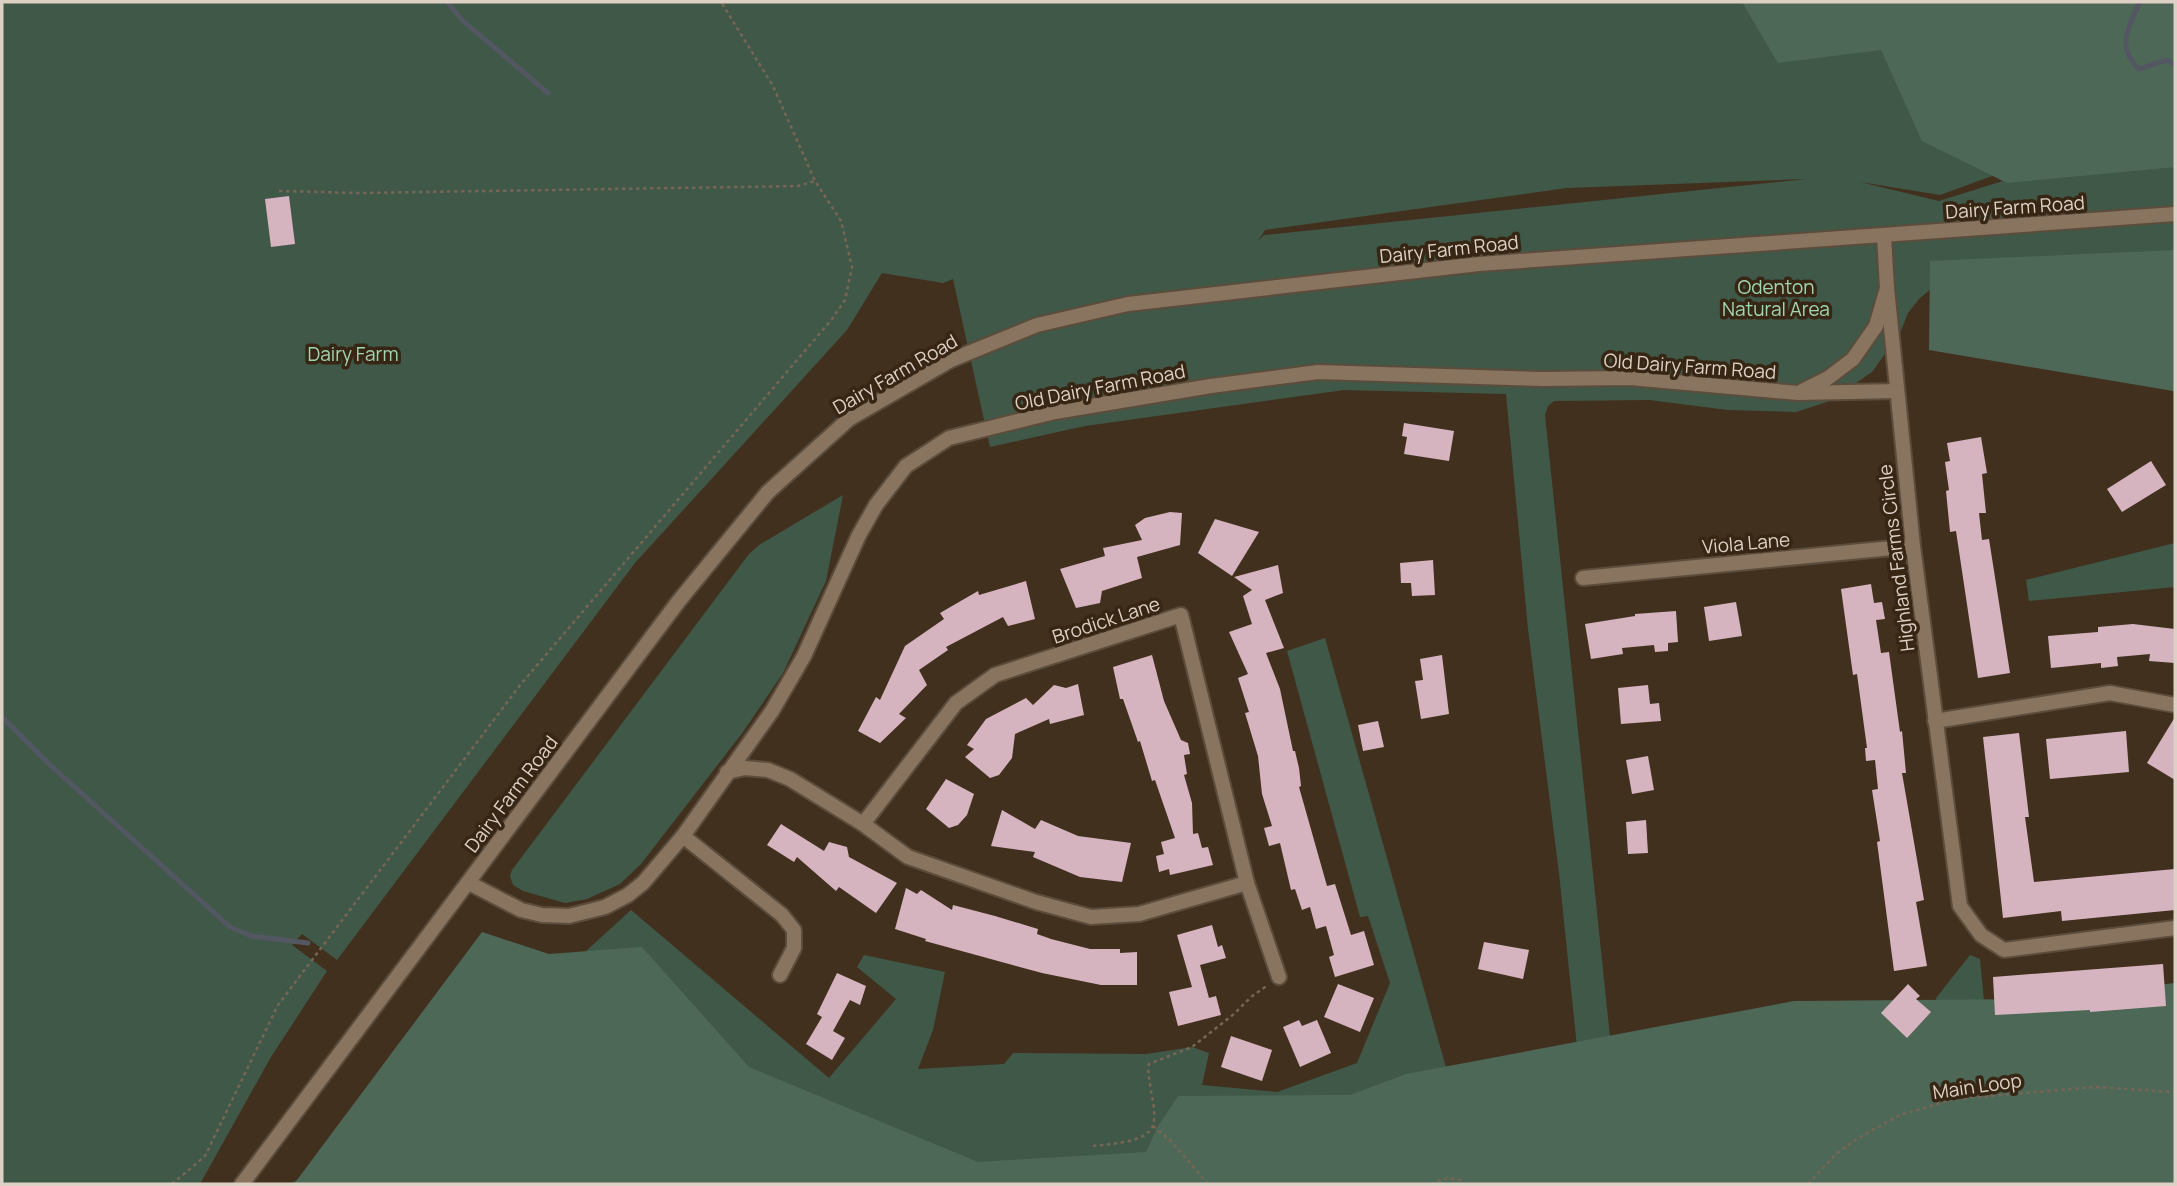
<svg xmlns="http://www.w3.org/2000/svg" width="2177" height="1186" font-family="Manrope,sans-serif">
	<style>
		.green { fill: #405848; fill-rule: evenodd }
		.forest { fill: #4e6857 }
		.lines { fill: none; stroke-linecap: round; stroke-linejoin: round }
		.stream { stroke: #525762; stroke-width: 5 }
		.building { fill: #d5b4c0 }
		.street-casing { stroke: #5b4c3c; stroke-width: 18 }
		.path { stroke: #766656; stroke-width: 2.5; stroke-dasharray: 3.5 3.5; stroke-linecap: butt }
		.street { stroke: #88745f; stroke-width: 14 }
		.labels { text-anchor: middle; dominant-baseline: central; stroke-width: 7; stroke-linejoin: round; paint-order: stroke }
		.street-label { font-size: 19px; fill: #ddd1c6; stroke: #382614 }
		.park-label { font-size: 19px; fill: #a1d5b2; stroke: #382614 }
	</style>
	<rect width="100%" height="100%" fill="#42301e"/>
	<g class="green">
		<path d="M2 2H2175L2069 148 1940 195 1860 182 1939 201 2041 169 2175 134V363L1950 273 1920 298 1908 313 1900 333 1872 372 1830 401 1796 412 1728 410 1649 400 1554 401 1548 406 1545 415 1616 1094 1940 1056 1936 998 1970 955 1980 959 1987 1033 2175 1184H290L402 1119 631 910 829 1078 896 999 857 967 864 955 945 972 933 1030 918 1069 1004 1064 1013 1053 1146 1054 1192 1047 1209 1053 1202 1085 1277 1092 1357 1063 1390 983 1368 916 1360 917 1287 651 1325 638 1458 1110 1582 1095 1559 873 1528 629 1506 394 1344 390 1085 426 990 447 953 279 943 283 882 273 847 330 635 563 337 960 302 934 292 945 327 971 271 1057 200 1184H2ZM1806 179 1264 235 1258 241 1265 230 1567 188Z"/>
		<polygon points="843,495 826,581 783,673 743,732 641,864 620,884 587,899 565,903 523,891 513,885 510,876 512,870 749,554 759,545"/>
		<polygon points="2175,543 2175,587 2029,601 2026,580"/>
	</g>
	<g class="forest">
		<polygon points="1742,2 2175,2 2175,167 2007,183 1922,141 1881,50 1778,63"/>
		<polygon points="2175,250 2175,394 2173,391 1929,350 1930,261"/>
		<polygon points="482,932 549,954 642,947 749,1067 978,1162 1146,1152 1157,1128 1178,1096 1350,1095 1406,1074 1794,1001 2036,999 2175,983 2175,1184 294,1184"/>
	</g>
	<g class="lines">
		<g class="stream">
			<polyline points="447,2 463,21 548,93"/>
			<path d="M2142 2 2139 4C2128 27 2116 48 2139 69L2167 60 2175 65"/>
			<polyline points="2,717 49,764 230,927 251,936 308,943"/>
		</g>
	</g>
	<g class="building">
		<polygon points="289,196 295,244 271,247 265,199"/>
		<polygon points="1404,423 1454,431 1449,461 1404,454 1407,437 1402,436"/>
		<polygon points="1981,437 1987,473 1982,474 1986,513 1979,513 1982,540 1989,539 2010,673 1978,678 1956,531 1950,532 1946,491 1949,490 1945,462 1950,461 1947,443"/>
		<polygon points="2151,461 2166,485 2122,512 2107,489"/>
		<polygon points="1170,512 1182,513 1180,545 1137,557 1142,578 1102,591 1100,603 1076,608 1060,569 1105,556 1103,548 1142,540 1135,525 1145,518"/>
		<polygon points="1215,519 1259,532 1232,576 1198,553"/>
		<polygon points="1433,560 1435,595 1412,596 1411,583 1401,583 1400,563"/>
		<polygon points="1278,565 1283,593 1265,600 1284,648 1266,653 1280,689 1293,751 1295,751 1299,768 1301,786 1299,787 1327,886 1335,884 1351,935 1364,931 1374,965 1335,977 1329,957 1334,955 1326,926 1316,929 1310,907 1302,910 1295,889 1291,890 1280,843 1269,846 1264,828 1272,826 1262,794 1258,756 1245,713 1249,712 1238,678 1248,674 1229,632 1252,624 1243,596 1252,590 1234,577"/>
		<polygon points="1026,581 1035,619 1008,626 1003,617 946,647 948,650 919,670 927,685 899,714 906,718 880,743 858,731 876,697 880,700 905,646 944,619 940,613 978,591 979,595"/>
		<polygon points="1871,584 1874,603 1882,602 1885,619 1876,620 1881,653 1889,652 1900,732 1902,731 1906,773 1902,773 1924,900 1916,902 1927,966 1894,971 1877,842 1880,841 1872,790 1878,789 1875,760 1866,761 1865,748 1867,748 1857,674 1853,675 1841,589"/>
		<polygon points="1736,602 1742,636 1709,641 1704,607"/>
		<polygon points="1676,611 1678,642 1668,643 1668,651 1655,652 1654,645 1622,648 1623,654 1591,659 1585,624 1635,616 1635,614"/>
		<polygon points="2133,624 2175,629 2175,663 2149,661 2150,654 2117,657 2118,666 2101,668 2101,663 2051,668 2048,636 2098,632 2098,627"/>
		<polygon points="1152,655 1164,701 1181,740 1188,743 1190,754 1184,755 1187,774 1184,775 1192,803 1193,834 1198,833 1202,848 1208,847 1213,865 1170,875 1169,869 1159,872 1156,856 1164,854 1161,842 1175,838 1155,780 1152,781 1140,741 1138,742 1123,699 1120,699 1113,667"/>
		<polygon points="1442,655 1449,714 1421,719 1415,681 1423,680 1420,659"/>
		<polygon points="1078,684 1084,715 1050,724 1049,719 1015,734 1012,758 999,775 990,778 965,757 974,749 967,745 986,719 1026,698 1033,705 1054,685 1066,688"/>
		<polygon points="1648,685 1650,704 1659,703 1661,721 1621,724 1618,688"/>
		<polygon points="2175,717 2175,780 2147,763"/>
		<polygon points="1378,721 1384,747 1363,751 1358,725"/>
		<polygon points="2126,731 2129,772 2050,779 2046,739"/>
		<polygon points="2019,733 2029,817 2025,817 2034,882 2175,869 2175,910 2062,921 2061,911 2003,918 1983,737"/>
		<polygon points="1648,756 1654,790 1632,794 1626,760"/>
		<polygon points="946,779 974,794 967,815 958,825 949,828 926,809"/>
		<polygon points="1002,810 1035,829 1041,820 1078,836 1131,843 1122,882 1080,877 1033,857 1035,852 991,846"/>
		<polygon points="1646,820 1648,853 1628,854 1626,822"/>
		<polygon points="781,824 824,851 829,842 847,847 849,857 897,883 876,913 839,887 836,891 797,857 794,862 767,845"/>
		<polygon points="906,888 917,894 921,890 952,910 953,905 995,916 1038,929 1037,934 1051,939 1090,949 1120,949 1120,953 1137,952 1137,985 1101,985 1042,973 925,941 926,939 895,929"/>
		<polygon points="1212,925 1218,947 1222,945 1226,958 1200,965 1209,998 1216,996 1221,1015 1178,1026 1169,992 1192,987 1177,935"/>
		<polygon points="1484,942 1529,950 1523,979 1478,969"/>
		<polygon points="2163,964 2166,1006 2090,1012 2090,1010 1995,1015 1993,977"/>
		<polygon points="837,973 866,986 860,1005 850,1000 833,1031 845,1038 832,1060 806,1044 822,1017 817,1014"/>
		<polygon points="1338,984 1374,998 1360,1032 1324,1017"/>
		<polygon points="1908,984 1920,996 1916,999 1931,1012 1907,1038 1881,1013"/>
		<polygon points="1299,1020 1302,1026 1317,1020 1331,1053 1300,1067 1283,1027"/>
		<polygon points="1231,1036 1272,1050 1262,1081 1221,1067"/>
	</g>
	<g class="lines">
		<defs>
			<g id="street">
				<polyline points="1887,288 1913,546 1960,906 1981,935 2004,950 2175,928"/>
				<polyline points="1802,391 1828,378 1853,359 1876,326 1887,288 1884,236"/>
				<polyline points="1583,578 1913,546"/>
				<polyline points="1935,721 2110,693 2175,705"/>
				<polyline points="727,772 745,768 768,770 790,779 863,824 908,857 1036,902 1091,917 1139,914 1247,883"/>
				<polyline points="863,824 956,703 995,675 1181,615 1247,883 1279,977"/>
				<polyline points="683,836 782,915 794,930 794,948 780,975"/>
				<polyline points="469,883 521,910 542,915 569,916 605,907 628,895 643,883 683,836 772,711 804,656 859,535 876,505 906,466 949,438 1055,412 1211,386 1318,372 1542,379 1630,378 1798,393 1897,391"/>
				<polyline points="242,1184 678,602 768,492 849,419 951,360 1037,325 1128,304 1479,264 2175,214"/>
			</g>
		</defs>
		<use href="#street" class="street-casing"/>
		<g class="path">
			<polyline points="279,191 360,193 798,186 815,181"/>
			<polyline points="1153,1126 1171,1141 1208,1184"/>
			<path d="M1093 1146C1108 1144 1148 1143 1153 1125 1156 1116 1153 1101 1151 1091 1150 1081 1147 1074 1149 1064L1192 1047 1234 1014 1251 997 1268 985"/>
			<polyline points="172,1184 205,1156 278,1005 521,684 832,319 845,300 852,267 841,221 815,181 773,86 721,2"/>
			<polyline points="1431,1184 1447,1178 1462,1180 1461,1184"/>
			<polyline points="1808,1184 1836,1154 1858,1138 1900,1115 1954,1099 2095,1087 2175,1092"/>
		</g>
		<use href="#street" class="street"/>
	</g>
	<g class="labels">
		<g class="street-label">
			<text transform="translate(2015 207) rotate(-4)">Dairy Farm Road</text>
			<text transform="translate(1449 249) rotate(-6)">Dairy Farm Road</text>
			<text transform="translate(1690 366) rotate(4)">Old Dairy Farm Road</text>
			<text transform="translate(895 374) rotate(-30)">Dairy Farm Road</text>
			<text transform="translate(1100 387) rotate(-11)">Old Dairy Farm Road</text>
			<text transform="translate(1746 543) rotate(-5)">Viola Lane</text>
			<text transform="translate(1896 558) rotate(-97)">Highland Farms Circle</text>
			<text transform="translate(1106 620) rotate(-18)">Brodick Lane</text>
			<text transform="translate(511 794) rotate(-53)">Dairy Farm Road</text>
			<text transform="translate(1977 1086) rotate(-8)">Main Loop</text>
		</g>
		<g class="park-label">
			<text x="1776" y="287">Odenton<tspan x="1776" dy="22">Natural Area</tspan></text>
			<text x="353" y="354">Dairy Farm</text>
		</g>
	</g>
	<rect width="2177" height="1186" fill="none" stroke="#ddd1c6" stroke-width="7"/>
</svg>
